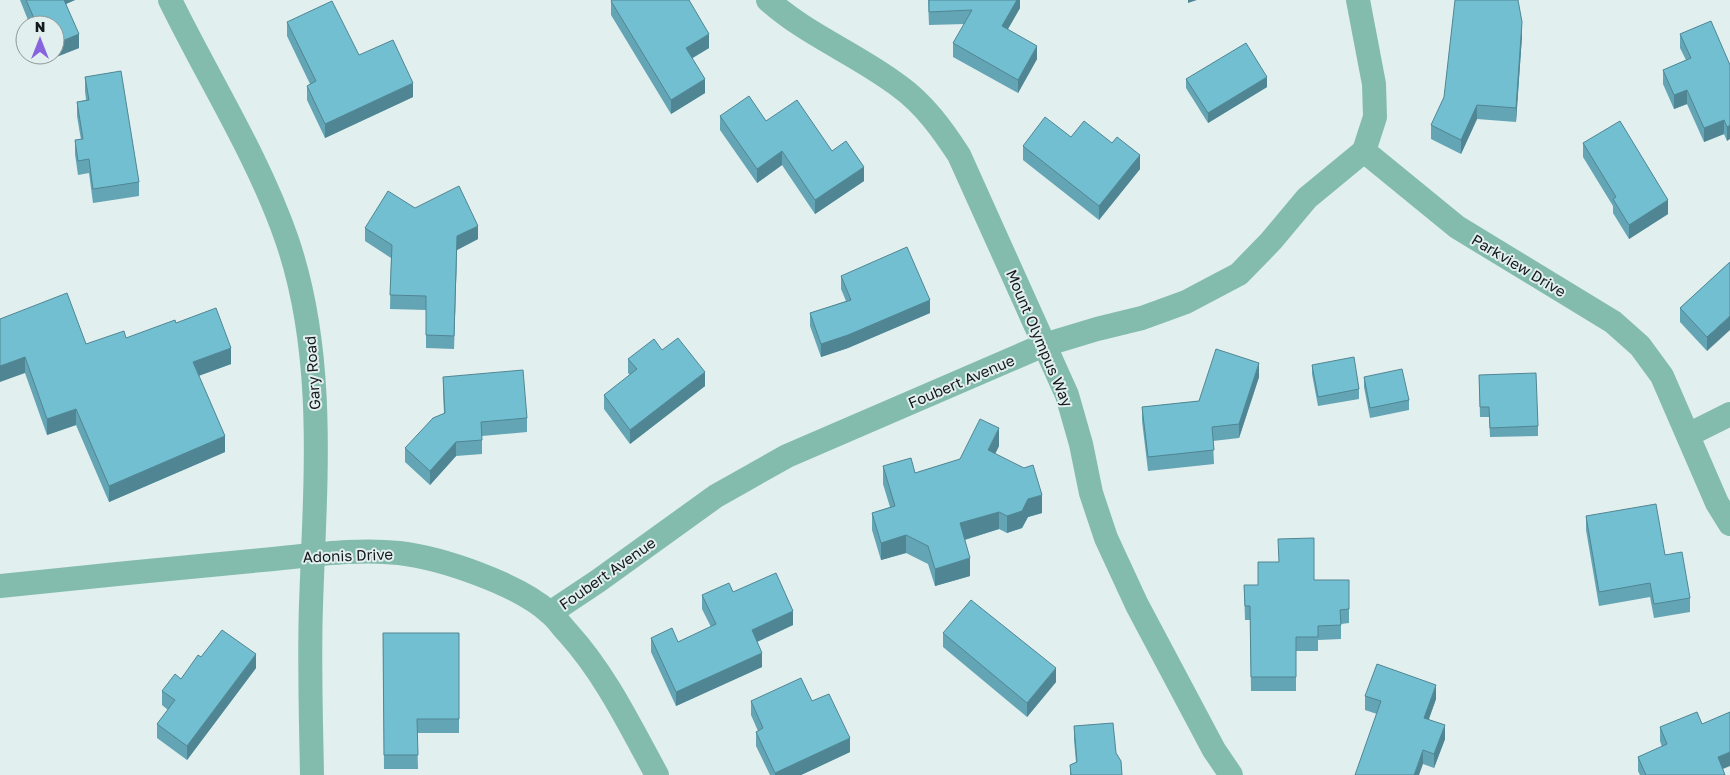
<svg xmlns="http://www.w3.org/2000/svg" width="1730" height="775" font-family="'Golos Text',sans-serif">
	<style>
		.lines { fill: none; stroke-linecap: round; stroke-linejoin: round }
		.minor { stroke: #83bcad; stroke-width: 24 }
		.wall { fill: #63a4b5 }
		.shaded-wall { fill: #508693 }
		.building { fill: #73bfd2; stroke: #508693 }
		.labels { text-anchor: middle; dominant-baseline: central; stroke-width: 4; stroke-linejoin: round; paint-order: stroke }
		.street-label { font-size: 15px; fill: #151919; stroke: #e1efee }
	</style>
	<rect width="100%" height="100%" fill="#e1efee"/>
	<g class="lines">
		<g class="minor">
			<path d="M170 0C209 80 258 156 287 240 327 357 315 484 311 605 309 661 311 718 312 775"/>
			<path d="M768 0C807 35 857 54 899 86 924 104 942 129 959 155L1067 395 1081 444 1091 493 1106 538 1137 605 1214 750 1231 775"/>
			<polyline points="1358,0 1374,84 1375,117 1364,151"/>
			<polyline points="1364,151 1457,227 1613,322 1640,346 1662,376 1717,503 1730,524"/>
			<polyline points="1688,435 1730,414"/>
			<path d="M0 586C87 577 175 568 262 560 308 556 354 548 399 553 442 558 518 584 550 613 557 619 562 627 568 633 606 675 630 726 657 775"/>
			<polyline points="550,613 598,581 716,496 787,456 1044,345 1097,329 1142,318 1186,302 1239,274 1271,241 1307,198 1364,151"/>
		</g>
	</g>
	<g class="wall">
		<polygon points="20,0 75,0 66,4 79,48 46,61 43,55 55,55 55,25 30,25"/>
		<polygon points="928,0 1020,0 1020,8 1008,29 1037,59 1018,93 953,57 953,43 965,24 929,25"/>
		<polygon points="611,1 709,48 692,58 705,93 671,114 611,15"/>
		<polygon points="287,22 359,55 413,97 325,138 307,100 307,86 310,84 287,36"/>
		<polygon points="1680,34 1730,65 1727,141 1724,134 1704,142 1687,104 1674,109 1663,84 1663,70 1686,60 1680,48"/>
		<polygon points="1522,36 1516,122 1477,119 1461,154 1431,139 1431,125"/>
		<polygon points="85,77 139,182 139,196 93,203 89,173 78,175 75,154 75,140 81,140 77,116 77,102 86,100 85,91"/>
		<polygon points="1186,79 1267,87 1208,123 1186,88"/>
		<polygon points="720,116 766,121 832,151 864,181 815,214 782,165 757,183 720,130"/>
		<polygon points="1071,137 1112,143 1140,169 1099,220 1023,160 1023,146"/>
		<polygon points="1583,143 1668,214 1629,239 1613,213 1613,206 1583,157"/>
		<polygon points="415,208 478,239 457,250 454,349 426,348 426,310 390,309 391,258 365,241 365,228"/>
		<polygon points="1730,262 1707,351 1680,322 1680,308"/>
		<polygon points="841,276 930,313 848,348 821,357 810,326 810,313 846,301 841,289"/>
		<polygon points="0,319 86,344 126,338 176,323 231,364 198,376 225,452 109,502 76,425 47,435 25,373"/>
		<polygon points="662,350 705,386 630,444 604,409 604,395 630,375 628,373 628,359"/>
		<polygon points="1312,365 1359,389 1359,399 1318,406 1312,374"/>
		<polygon points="1479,375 1538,426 1538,436 1490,437 1489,417 1480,417"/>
		<polygon points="443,377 527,418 527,432 482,436 482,454 456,456 430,485 405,462 405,448 444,414 443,391"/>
		<polygon points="1259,377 1239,438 1213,441 1214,464 1148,471 1142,421 1142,407 1199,401"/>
		<polygon points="1364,377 1409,400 1409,410 1370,418 1364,387"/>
		<polygon points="999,446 995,454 1042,513 1028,517 1022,528 1007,533 999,529 965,540 970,576 935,586 928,564 906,553 881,560 872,530 872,513 890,507 883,484 883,466 915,473 960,459"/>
		<polygon points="1586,516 1665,555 1690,598 1690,612 1654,618 1650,597 1599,606 1586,530"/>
		<polygon points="1314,580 1349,580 1349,623 1341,624 1341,639 1318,640 1318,651 1296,651 1296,691 1251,691 1250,620 1245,620 1244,585 1258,585"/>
		<polygon points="733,592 793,625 757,642 762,667 676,706 651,652 651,638 678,642 711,627 702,609 702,595"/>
		<polygon points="383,633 459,633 459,733 417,733 418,769 384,769"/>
		<polygon points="943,633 1056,682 1027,717 943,647"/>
		<polygon points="201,657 256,668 187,760 157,738 157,724 168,710 162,705 162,691 181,679"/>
		<polygon points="1365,696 1436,699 1429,719 1445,739 1434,768 1423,764 1377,714 1365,710"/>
		<polygon points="751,701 812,701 850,752 801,775 770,775 756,746 756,732 758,731 751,715"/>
		<polygon points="1074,726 1116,753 1122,775 1070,775 1070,765 1076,762 1074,740"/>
		<polygon points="1660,727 1723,769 1725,775 1640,775 1638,771 1638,757 1662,747 1660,741"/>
	</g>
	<g class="shaded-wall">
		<polygon points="61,0 75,0 61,6"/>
		<polygon points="1017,0 1020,0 1020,8 1002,39 1002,26"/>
		<polygon points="1188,0 1197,0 1188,3"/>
		<polygon points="1522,22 1522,36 1516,122 1516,108"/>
		<polygon points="79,34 79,48 46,61 46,55 55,55 55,44"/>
		<polygon points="709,34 709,48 686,62 686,48"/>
		<polygon points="1037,46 1037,59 1018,93 1018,80"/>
		<polygon points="1267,77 1267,87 1208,123 1208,113"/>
		<polygon points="705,79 705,93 671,114 671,100"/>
		<polygon points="413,83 413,97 325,138 325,124"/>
		<polygon points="1687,90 1687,104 1674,109 1674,95"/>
		<polygon points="1477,105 1477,119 1461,154 1461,140"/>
		<polygon points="1724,120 1724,134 1704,142 1704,128"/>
		<polygon points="1730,125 1730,139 1727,141 1727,127"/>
		<polygon points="782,151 782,165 757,183 757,169"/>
		<polygon points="1140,155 1140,169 1099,220 1099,206"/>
		<polygon points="864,167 864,181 815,214 815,200"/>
		<polygon points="1668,200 1668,214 1629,239 1629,225"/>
		<polygon points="478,226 478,239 457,250 454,349 457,236"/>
		<polygon points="930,300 930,313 848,348 821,357 821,344"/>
		<polygon points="1730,316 1730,330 1707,351 1707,337"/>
		<polygon points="231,348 231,364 193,378 193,362"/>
		<polygon points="25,357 25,373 0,382 0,366"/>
		<polygon points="1259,363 1259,377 1239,438 1239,424"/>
		<polygon points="705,372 705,386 630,444 630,430"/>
		<polygon points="76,409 76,425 47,435 47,419"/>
		<polygon points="999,428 999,446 988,468 988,450"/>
		<polygon points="225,436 225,452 109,502 109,486"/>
		<polygon points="456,442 456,456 430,485 430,471"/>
		<polygon points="1042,495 1042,513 1028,517 1022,528 1007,533 1007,516 1028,499"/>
		<polygon points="999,512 999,529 960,541 960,523"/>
		<polygon points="906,535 906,553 881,560 881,543"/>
		<polygon points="970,558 970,576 935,586 935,569"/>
		<polygon points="793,611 793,625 752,644 752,630"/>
		<polygon points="762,653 762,667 676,706 676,692"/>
		<polygon points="256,654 256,668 187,760 187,746"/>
		<polygon points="1056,668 1056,682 1027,717 1027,703"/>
		<polygon points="1436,685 1436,699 1424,732 1424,718"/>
		<polygon points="1445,725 1445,739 1434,768 1434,754"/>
		<polygon points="850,738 850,752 801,775 775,775 775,773"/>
		<polygon points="1423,750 1423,764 1419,775 1414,775"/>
		<polygon points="1730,752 1730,766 1718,771 1718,757"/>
	</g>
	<g class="building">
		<polygon points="26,0 64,0 79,34 55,44 55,25 37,25"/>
		<polygon points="612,0 689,0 709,34 686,48 705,79 671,100 611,1"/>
		<polygon points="929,0 1017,0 1002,26 1037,46 1018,80 953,43 972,10 929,12"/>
		<polygon points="1455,0 1518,0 1522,22 1516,108 1477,105 1461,140 1431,125 1444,97"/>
		<polygon points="332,1 359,55 393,40 413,83 325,124 307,86 316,81 287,22"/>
		<polygon points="1711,21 1730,65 1730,125 1727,127 1724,120 1704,128 1687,90 1674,95 1663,70 1691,58 1680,34"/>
		<polygon points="1246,43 1267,77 1208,113 1186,79"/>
		<polygon points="121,71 139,182 93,189 89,159 78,161 75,140 83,139 77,102 89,100 85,77"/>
		<polygon points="749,96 766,121 797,100 832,151 846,141 864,167 815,200 782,151 757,169 720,116"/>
		<polygon points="1045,117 1071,137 1084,121 1112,143 1117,137 1140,155 1099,206 1023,146"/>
		<polygon points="1620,121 1668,200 1629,225 1613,199 1616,197 1583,143"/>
		<polygon points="459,186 478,226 457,236 454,336 426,335 426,296 390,295 392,245 365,228 388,191 415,208"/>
		<polygon points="907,247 930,300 848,335 821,344 810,313 851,300 841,276"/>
		<polygon points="1730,262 1730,316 1707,337 1680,308"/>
		<polygon points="67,293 86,344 124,331 126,338 175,320 176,323 216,308 231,348 193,362 225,436 109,486 76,409 47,419 25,357 0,366 0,319"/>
		<polygon points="678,338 705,372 630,430 604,395 637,369 628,359 654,339 662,350"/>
		<polygon points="1216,349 1259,363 1239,424 1212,427 1214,450 1148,457 1142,407 1199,401"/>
		<polygon points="1354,357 1359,389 1318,397 1312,365"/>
		<polygon points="1402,369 1409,400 1370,408 1364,377"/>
		<polygon points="523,370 527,418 481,422 482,440 456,442 430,471 405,448 433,418 445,413 443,377"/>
		<polygon points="1536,373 1538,426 1490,428 1489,407 1480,407 1479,375"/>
		<polygon points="980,419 999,428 988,450 1024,468 1033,465 1042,495 1028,499 1022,511 1007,516 999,512 960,523 970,558 935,569 928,546 906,535 881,543 872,513 895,506 883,466 911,458 915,473 960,459"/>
		<polygon points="1656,504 1665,555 1682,552 1690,598 1654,604 1650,583 1599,592 1586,516"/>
		<polygon points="1314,538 1314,580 1349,580 1349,609 1340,610 1341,625 1318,626 1318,637 1296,637 1296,677 1251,677 1250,606 1245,606 1244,585 1258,585 1258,562 1279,562 1278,539"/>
		<polygon points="776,573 793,611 752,630 762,653 676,692 651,638 672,628 678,642 716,624 702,595 729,583 733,592"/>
		<polygon points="971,600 1056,668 1027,703 943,633"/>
		<polygon points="222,630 256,654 187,746 157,724 175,700 162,691 175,674 181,679 198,655 201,657"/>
		<polygon points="383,633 459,633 459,719 417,719 418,755 384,755"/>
		<polygon points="1377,664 1436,685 1424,718 1445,725 1434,754 1423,750 1414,775 1355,775 1381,701 1365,696"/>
		<polygon points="801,678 812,701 829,694 850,738 775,773 756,732 763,728 751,701"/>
		<polygon points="1697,712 1702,724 1730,712 1730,752 1718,757 1725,775 1646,775 1638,757 1667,744 1660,727"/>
		<polygon points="1113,723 1116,753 1121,761 1122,775 1071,775 1070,765 1077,762 1074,726"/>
	</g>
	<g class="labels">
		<g class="street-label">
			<text transform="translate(1519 265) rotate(31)">Parkview Drive</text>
			<text transform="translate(1040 338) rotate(67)">Mount Olympus Way</text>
			<text transform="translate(312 373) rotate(-94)">Gary Road</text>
			<text transform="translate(961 381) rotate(-23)">Foubert Avenue</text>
			<text transform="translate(348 555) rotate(-2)">Adonis Drive</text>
			<text transform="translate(607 573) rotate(-35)">Foubert Avenue</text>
		</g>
	</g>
	<g transform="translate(40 40)"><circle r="24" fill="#e1efee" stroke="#8f9999"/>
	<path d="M0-4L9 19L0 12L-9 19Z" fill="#8863de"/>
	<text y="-8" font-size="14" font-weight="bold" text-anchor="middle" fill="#151919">N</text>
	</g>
</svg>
